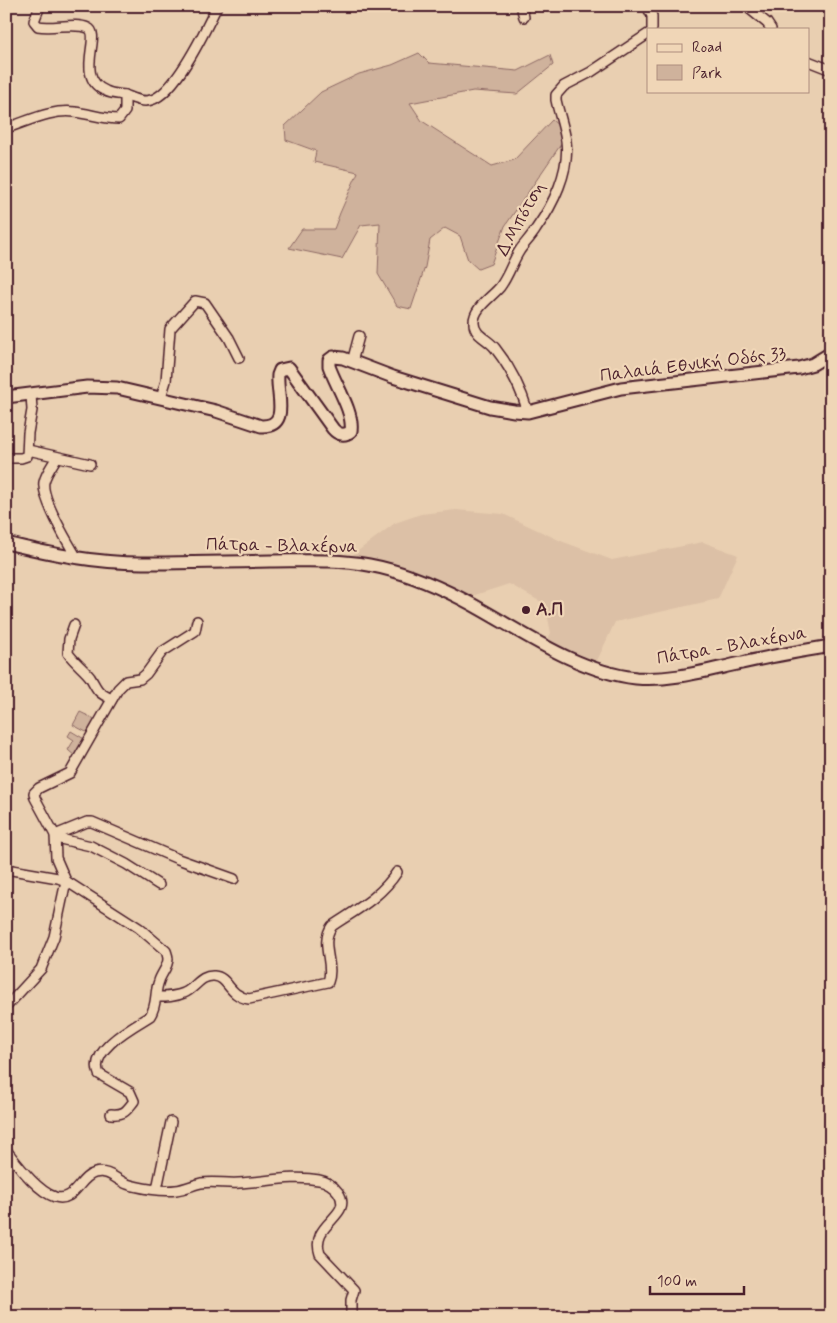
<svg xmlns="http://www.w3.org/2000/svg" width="837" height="1323" font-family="Mynerve,sans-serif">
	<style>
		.built { fill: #dcc0a6 }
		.green { fill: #cfb29c; stroke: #8c6864 }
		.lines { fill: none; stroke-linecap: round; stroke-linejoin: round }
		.minor-casing { stroke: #4a1f2b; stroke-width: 12 }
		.major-casing { stroke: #4a1f2b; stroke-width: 15 }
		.minor { stroke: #f0d6b7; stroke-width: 9 }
		.major { stroke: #f0d6b7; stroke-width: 11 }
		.poi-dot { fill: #4a1f2b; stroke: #f0d6b7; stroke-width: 2 }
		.labels { text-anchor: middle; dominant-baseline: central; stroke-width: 4.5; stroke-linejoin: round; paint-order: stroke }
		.street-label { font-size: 18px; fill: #4a1f2b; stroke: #f0d6b7 }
		.poi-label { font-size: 18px; font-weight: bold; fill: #4a1f2b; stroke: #f0d6b7; text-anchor: start }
	</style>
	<rect width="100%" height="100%" fill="#e9cfb1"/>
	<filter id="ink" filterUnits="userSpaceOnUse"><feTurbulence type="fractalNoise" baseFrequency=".02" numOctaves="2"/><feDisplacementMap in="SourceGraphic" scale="10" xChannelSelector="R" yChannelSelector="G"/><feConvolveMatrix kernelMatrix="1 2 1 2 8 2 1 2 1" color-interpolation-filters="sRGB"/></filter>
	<g filter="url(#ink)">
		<polygon class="built" points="456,510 503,514 561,541 612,560 703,542 738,555 718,599 615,622 596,663 547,640 551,633 547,613 543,603 509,584 472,596 430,577 395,566 372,559 350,557 395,523 421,514"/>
		<g class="green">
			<polygon points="419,53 429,63 518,71 550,55 553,65 517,94 473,91 410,103 422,121 492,166 514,160 552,120 568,134 505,226 491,264 478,269 468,260 460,236 445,228 430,240 425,267 411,309 397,306 378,274 380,223 361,225 342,259 289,248 302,229 334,229 340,213 358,172 314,162 316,151 286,140 285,126 321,92 359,74 392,65"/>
			<polygon points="80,712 97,720 90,734 73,725"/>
			<polygon points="71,731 86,740 76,757 68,750 74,740 68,736"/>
		</g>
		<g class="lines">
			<defs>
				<g id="minor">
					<path d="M40 6 34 21 38 26C53 29 75 22 88 28 103 34 73 78 106 91 111 94 118 94 125 95"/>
					<polyline points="521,6 524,17"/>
					<polyline points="647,6 652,16 652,29"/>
					<polyline points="746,6 767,23 771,29"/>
					<polyline points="808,61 831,70"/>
					<path d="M6 128C29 121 51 109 75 112 90 114 104 119 119 119L125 111V95C133 98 142 103 151 100 176 93 206 29 217 6"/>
					<polyline points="352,362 359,336"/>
					<polyline points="161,397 166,381 170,329 195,301 205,303 229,338 239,358"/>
					<path d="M528 412C521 389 510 367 495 348 488 339 474 335 474 323 473 308 492 297 500 287 509 275 512 262 520 250 525 243 531 237 536 229 553 205 570 171 566 141 564 127 559 114 556 100V95L564 86 591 72 648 34"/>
					<polyline points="28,450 90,464"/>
					<path d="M57 457C53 464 46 473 44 482 41 498 68 543 77 558"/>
					<polyline points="6,458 21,458 27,456 28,433 32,410 31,394"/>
					<path d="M74 625 69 639 68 653C74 662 84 669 90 677 98 690 96 692 112 699"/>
					<polyline points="55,835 87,822 92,822 178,859 234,879"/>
					<polyline points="56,838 91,846 126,864 159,885"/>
					<path d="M6 869 58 878 66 881 139 928 166 951C167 954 168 956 168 959 168 967 161 974 159 981 154 993 158 1004 150 1016 134 1026 88 1050 99 1074L130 1092 134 1101C126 1111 125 1115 111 1114"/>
					<path d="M157 997C166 997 175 997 184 993 196 988 200 975 214 976 229 977 228 996 249 999L328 982C335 964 319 944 332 926 356 910 381 897 397 872"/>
					<polyline points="6,1007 41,969 54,937 66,881 56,858 55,835 35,798 34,793 39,788 70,773 118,689 126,681 140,679 146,674 162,652 195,631 197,621"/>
					<path d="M6 1150C18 1165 37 1191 55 1197 75 1203 79 1177 95 1173 107 1169 117 1180 127 1184 139 1188 163 1192 176 1190 184 1189 193 1185 201 1183 214 1181 227 1184 239 1183 265 1182 293 1175 319 1180 326 1181 334 1186 338 1192 355 1217 309 1222 320 1254L354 1290 351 1300V1317"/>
					<polyline points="157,1189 171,1122"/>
				</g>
				<g id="major">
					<path d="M6 397 87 387 117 388 216 411 261 426C291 427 276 394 278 375L280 370 289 368 333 429C338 435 345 436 351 431 354 412 335 384 329 366V360L333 357 343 358 393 377 490 407 514 411 528 412 621 388 799 368 813 364 831 353"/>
					<path d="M6 543C51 554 95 563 142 563 185 563 228 562 270 561 303 561 336 559 369 565 401 571 433 584 462 599 516 627 573 671 636 678 672 681 708 670 742 663 772 656 801 651 831 646"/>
				</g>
			</defs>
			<use href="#minor" class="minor-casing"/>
			<use href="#major" class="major-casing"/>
			<use href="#minor" class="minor"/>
			<use href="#major" class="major"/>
		</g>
	</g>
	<circle class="poi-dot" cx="526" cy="610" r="5"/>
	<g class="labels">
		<g class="street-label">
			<text transform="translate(521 219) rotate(-61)">Δ.Μπότση</text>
			<text transform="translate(693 365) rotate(-7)">Παλαιά Εθνική Οδός 33</text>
			<text transform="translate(282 546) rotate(1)">Πάτρα - Βλαχέρνα</text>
			<text transform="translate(732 646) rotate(-10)">Πάτρα - Βλαχέρνα</text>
		</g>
		<g class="poi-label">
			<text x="536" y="610">Α.Π</text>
		</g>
	</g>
	<rect width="837" height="1323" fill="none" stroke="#f0d6b7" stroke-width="25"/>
	<rect x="12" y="12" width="812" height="1298" fill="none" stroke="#4a1f2b" stroke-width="2" filter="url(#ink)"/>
	<rect x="647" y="28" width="162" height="65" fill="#f0d6b7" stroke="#ae8d7f"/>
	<rect x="657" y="44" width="25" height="8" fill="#f0d6b7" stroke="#ae8d7f"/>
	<text x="692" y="52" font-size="15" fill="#4a1f2b">Road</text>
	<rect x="657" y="65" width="25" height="15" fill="#cfb29c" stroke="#ae8d7f"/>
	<text x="692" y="78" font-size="15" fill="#4a1f2b">Park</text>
	<path d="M650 1286v8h94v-8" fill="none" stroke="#4a1f2b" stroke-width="2.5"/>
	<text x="657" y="1286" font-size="15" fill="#4a1f2b" stroke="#f0d6b7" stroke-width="4" paint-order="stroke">100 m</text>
</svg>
